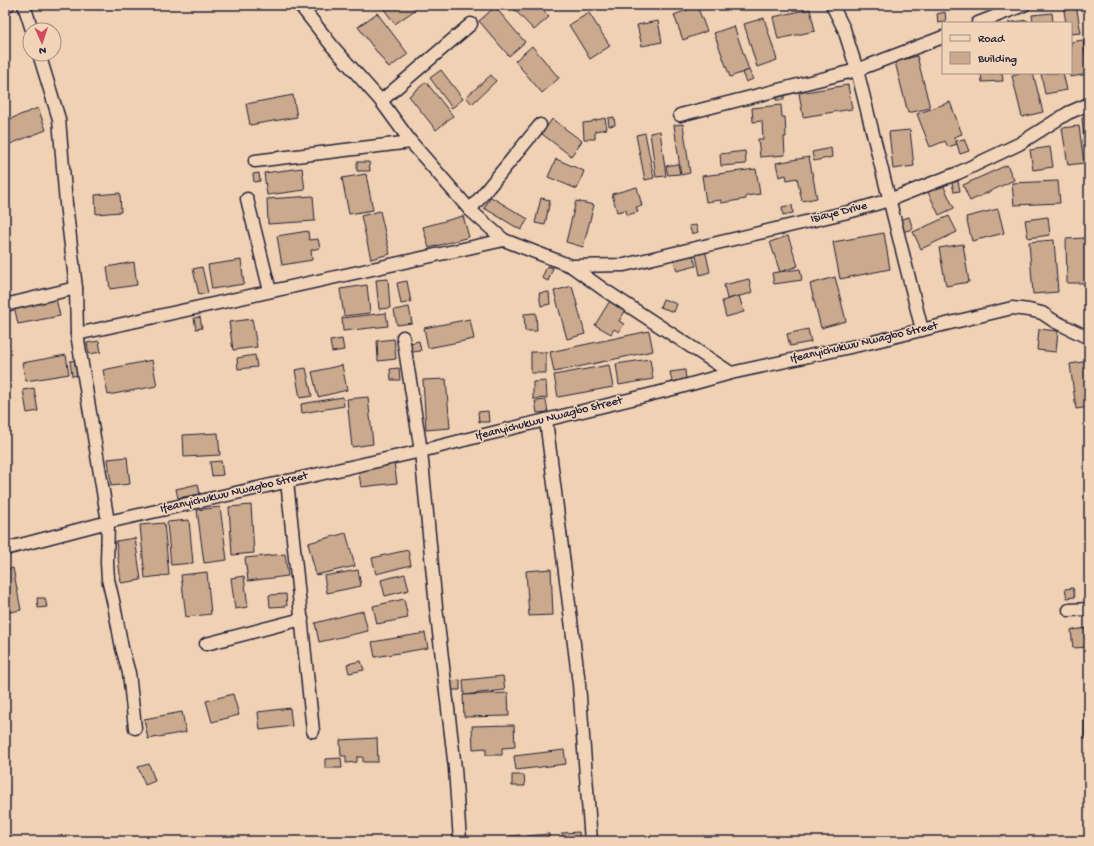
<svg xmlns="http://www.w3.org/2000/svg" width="1094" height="846" font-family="'Gochi Hand',sans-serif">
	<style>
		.building { fill: #cba98c; stroke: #22223b }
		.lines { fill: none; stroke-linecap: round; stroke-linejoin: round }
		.street-casing { stroke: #22223b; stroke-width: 15 }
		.street { stroke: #f2d5b9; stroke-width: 12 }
		.labels { text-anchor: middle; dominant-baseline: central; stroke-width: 3; stroke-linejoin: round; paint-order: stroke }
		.street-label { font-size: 12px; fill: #22223b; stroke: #f2d5b9 }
	</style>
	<rect width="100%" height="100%" fill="#f1d1b3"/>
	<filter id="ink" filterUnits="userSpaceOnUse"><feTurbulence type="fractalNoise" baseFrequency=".025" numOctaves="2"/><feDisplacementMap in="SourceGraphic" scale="8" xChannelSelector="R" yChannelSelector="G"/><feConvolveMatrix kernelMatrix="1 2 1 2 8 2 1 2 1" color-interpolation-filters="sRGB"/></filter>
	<g filter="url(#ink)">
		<g class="building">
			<polygon points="387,5 412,5 415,10 395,24 383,8"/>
			<polygon points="510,5 537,5 549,17 534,30"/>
			<polygon points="1063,5 1076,5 1081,33 1071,34 1071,23 1066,23"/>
			<polygon points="697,6 707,31 683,40 674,15"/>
			<polygon points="495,7 525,42 509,56 479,21"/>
			<polygon points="810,9 815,31 778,39 773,17"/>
			<polygon points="945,12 946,22 938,23 937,14"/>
			<polygon points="377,13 408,54 389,68 358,27"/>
			<polygon points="589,13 610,46 590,59 569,25"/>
			<polygon points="1052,13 1053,23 1033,23 1032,15"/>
			<polygon points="764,18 777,60 757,67 744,24"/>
			<polygon points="1027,20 1028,23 1008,23"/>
			<polygon points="658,21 662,42 642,46 637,25"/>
			<polygon points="734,26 749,70 730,77 714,33"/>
			<polygon points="1083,40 1088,74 1070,77 1071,42"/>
			<polygon points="532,46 559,78 542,93 515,61"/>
			<polygon points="917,56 930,108 908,113 895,62"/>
			<polygon points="441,70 463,99 452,108 430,78"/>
			<polygon points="749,70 753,79 746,82 742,73"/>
			<polygon points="981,73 1002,73 1003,81 982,82"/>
			<polygon points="1023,73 1033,73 1043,112 1022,117 1012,76"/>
			<polygon points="1041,73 1063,73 1067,90 1045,94"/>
			<polygon points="491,75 496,81 472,104 466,97"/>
			<polygon points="426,82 453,116 436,130 409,96"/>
			<polygon points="848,85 852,109 803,117 799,93"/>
			<polygon points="784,94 784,100 776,100 775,95"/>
			<polygon points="293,95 297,117 250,125 246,104"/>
			<polygon points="950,102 962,134 954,137 957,144 948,147 945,141 930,147 917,114"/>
			<polygon points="781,105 782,117 785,117 786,137 784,137 785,155 760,157 758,139 763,139 762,121 753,122 752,108"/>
			<polygon points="38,108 46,130 5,146 5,121"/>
			<polygon points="614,117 615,125 609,126 608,118"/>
			<polygon points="1089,117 1089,141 1084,141 1082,118"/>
			<polygon points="605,118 607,129 595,131 595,139 584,139 583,123 592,122 592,121"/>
			<polygon points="552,119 582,141 571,156 542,134"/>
			<polygon points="683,124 690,173 681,175 674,125"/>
			<polygon points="1079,126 1084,163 1068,165 1062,128"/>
			<polygon points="910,130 914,166 893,169 889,132"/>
			<polygon points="660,131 666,176 656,177 650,133"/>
			<polygon points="645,133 654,178 645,180 636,135"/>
			<polygon points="964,139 969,151 960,154 956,141"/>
			<polygon points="1050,147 1053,167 1033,170 1030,150"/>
			<polygon points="831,148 832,157 814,161 812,152"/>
			<polygon points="745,151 746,164 721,166 720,154"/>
			<polygon points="809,157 817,198 802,201 797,178 787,180 786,175 779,177 776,163"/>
			<polygon points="556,159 584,171 577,189 548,177"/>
			<polygon points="357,162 369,162 370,171 357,171"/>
			<polygon points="678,164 680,174 668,175 666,166"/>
			<polygon points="1007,165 1014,180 970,201 963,185"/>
			<polygon points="302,168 305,190 267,195 264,173"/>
			<polygon points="756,169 760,194 746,196 746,199 721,203 721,200 706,202 702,176"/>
			<polygon points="259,173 260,181 254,182 253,174"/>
			<polygon points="366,174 373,210 349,214 342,178"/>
			<polygon points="958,181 960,191 954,192 952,183"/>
			<polygon points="1058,181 1060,203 1014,205 1012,183"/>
			<polygon points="942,183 954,208 939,215 927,190"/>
			<polygon points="637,187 642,206 636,207 638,212 627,215 626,210 617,212 612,194"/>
			<polygon points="120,193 121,212 96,214 95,195"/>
			<polygon points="313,196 315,221 268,224 267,199"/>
			<polygon points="491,197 528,219 521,230 484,208"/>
			<polygon points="541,198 550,200 545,225 535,223"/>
			<polygon points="576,201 594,205 583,247 566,242"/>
			<polygon points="792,205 793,213 783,215 782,207"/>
			<polygon points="998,209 1004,233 972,241 966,217"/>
			<polygon points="380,211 390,254 371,259 361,216"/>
			<polygon points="463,216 469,237 429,248 423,227"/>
			<polygon points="949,216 957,232 921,249 913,232"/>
			<polygon points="909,217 913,229 902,232 898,220"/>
			<polygon points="1048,217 1050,235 1028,238 1025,220"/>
			<polygon points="696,225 698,232 692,234 689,226"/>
			<polygon points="308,231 309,240 318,239 320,248 311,250 312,260 282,265 277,236"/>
			<polygon points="884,233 890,269 840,279 833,242"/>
			<polygon points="788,236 798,266 780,272 770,242"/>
			<polygon points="1085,238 1085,283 1067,283 1066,239"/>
			<polygon points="1054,240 1058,292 1033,294 1029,242"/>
			<polygon points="963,244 969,282 946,286 939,248"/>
			<polygon points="705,249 710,272 700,275 695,251"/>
			<polygon points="692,252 696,266 677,271 673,257"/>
			<polygon points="241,260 244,284 212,289 208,265"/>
			<polygon points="134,262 137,285 110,289 107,267"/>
			<polygon points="547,266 553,268 548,281 542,278"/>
			<polygon points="202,267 208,293 199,295 193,269"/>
			<polygon points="800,269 802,280 774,284 772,273"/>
			<polygon points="835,277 846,321 821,328 810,284"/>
			<polygon points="388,279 390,308 379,309 376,280"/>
			<polygon points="749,279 752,293 727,299 724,285"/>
			<polygon points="407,281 411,302 401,304 397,283"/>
			<polygon points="367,285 370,313 344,316 340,289"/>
			<polygon points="572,286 585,334 567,339 554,291"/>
			<polygon points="549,292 550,304 541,306 539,293"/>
			<polygon points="739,296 744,312 726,317 722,301"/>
			<polygon points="56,298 60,316 18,324 14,306"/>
			<polygon points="611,299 627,308 619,321 624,324 619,332 614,329 611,334 595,325"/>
			<polygon points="663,299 677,304 674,312 660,307"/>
			<polygon points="409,307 412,323 397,325 394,310"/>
			<polygon points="386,313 388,326 343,331 342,318"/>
			<polygon points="536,313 537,331 525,331 524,314"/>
			<polygon points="200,317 202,328 196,329 194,318"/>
			<polygon points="252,319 257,347 233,350 229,322"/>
			<polygon points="470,319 474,339 428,348 424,328"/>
			<polygon points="808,329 811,342 790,346 787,334"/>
			<polygon points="1039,329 1058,331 1056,352 1037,350"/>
			<polygon points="649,331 653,351 554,372 550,352"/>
			<polygon points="342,339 344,350 332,352 330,341"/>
			<polygon points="394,339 396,359 378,361 377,341"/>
			<polygon points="99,341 101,352 89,354 87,343"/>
			<polygon points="419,341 421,351 412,352 410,343"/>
			<rect x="531" y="352" width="15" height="21"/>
			<polygon points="66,355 69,374 26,381 22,363"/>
			<polygon points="255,355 257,367 238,369 237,358"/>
			<polygon points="650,359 653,379 619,385 616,364"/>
			<polygon points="79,360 81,375 72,376 70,361"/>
			<polygon points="152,360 157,386 108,395 103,370"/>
			<polygon points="1089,361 1089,407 1076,409 1070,364"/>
			<polygon points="342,365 347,390 318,397 312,372"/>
			<polygon points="609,365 613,387 558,397 554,375"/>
			<polygon points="306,368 312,396 300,398 295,370"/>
			<polygon points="399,368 400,380 391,380 390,369"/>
			<polygon points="685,370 686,380 672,382 670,372"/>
			<polygon points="446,379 450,428 426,430 423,380"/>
			<polygon points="546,381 547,398 533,399 533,382"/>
			<polygon points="34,388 38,411 27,413 23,390"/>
			<polygon points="343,397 344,406 302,413 301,404"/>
			<polygon points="368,397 373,444 352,447 347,399"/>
			<polygon points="546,400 548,412 537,413 535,401"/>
			<polygon points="488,411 489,422 479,422 478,412"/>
			<polygon points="218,433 220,455 184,457 183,435"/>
			<polygon points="127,457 130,484 111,486 108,459"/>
			<polygon points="221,461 223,475 212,476 210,462"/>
			<polygon points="394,462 397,483 361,487 358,466"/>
			<polygon points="198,484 200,494 178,498 176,489"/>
			<polygon points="251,505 254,553 232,555 229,507"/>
			<polygon points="220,507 227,560 204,563 197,510"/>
			<polygon points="189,520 193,563 171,565 167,522"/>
			<polygon points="164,523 169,575 145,578 140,525"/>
			<polygon points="346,533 355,566 316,575 308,543"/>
			<polygon points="135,538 141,580 121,583 116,541"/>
			<polygon points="408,550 411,565 376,574 372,558"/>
			<polygon points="285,554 288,576 248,581 245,558"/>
			<polygon points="13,568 21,610 5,613 5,570"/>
			<polygon points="551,569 553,615 529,616 526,571"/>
			<polygon points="358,570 361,586 327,593 324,576"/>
			<polygon points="207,572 211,614 186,617 181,575"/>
			<polygon points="405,574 409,590 385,596 381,580"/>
			<polygon points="244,576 248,607 235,609 231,578"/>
			<polygon points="1073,588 1075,597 1067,598 1065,589"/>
			<polygon points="286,594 287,606 270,607 269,595"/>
			<polygon points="37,598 45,598 47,607 38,608"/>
			<polygon points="404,599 408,618 377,624 373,606"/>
			<polygon points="363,611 368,631 319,642 315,623"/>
			<polygon points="1089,628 1089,647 1073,648 1071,630"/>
			<polygon points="425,633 428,648 375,657 372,642"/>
			<polygon points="361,661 364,670 349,673 347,664"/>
			<polygon points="503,676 505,690 464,695 463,680"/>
			<polygon points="460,680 460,690 450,690 450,681"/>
			<polygon points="508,693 509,716 464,717 463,695"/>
			<polygon points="233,694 239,715 212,722 206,701"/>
			<polygon points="290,708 292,726 260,730 258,712"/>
			<polygon points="182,712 186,732 148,739 144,719"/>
			<polygon points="1084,720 1089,720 1089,738 1084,739"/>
			<polygon points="514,725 515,747 502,748 502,755 486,755 486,748 473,749 472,726"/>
			<polygon points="377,738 378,762 363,762 363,757 357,757 357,762 346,763 346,756 341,756 340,740"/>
			<polygon points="564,750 566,764 516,770 514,756"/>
			<polygon points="341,758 342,768 325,768 325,759"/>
			<polygon points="149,764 155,781 145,785 138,767"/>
			<polygon points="512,775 524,775 525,786 512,786"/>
			<polygon points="579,832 580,841 563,841 562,833"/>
			<polygon points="549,834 550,841 526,841 526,836"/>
			<polygon points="520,835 521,841 510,841 509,836"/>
		</g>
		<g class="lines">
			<defs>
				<g id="street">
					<polyline points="24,5 32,30"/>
					<polyline points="300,5 333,47 381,101 411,142 470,210 504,240 571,266 603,289 731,373"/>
					<polyline points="832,5 844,29 857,70 922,330"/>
					<polyline points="5,6 8,5"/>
					<polyline points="978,23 1024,5"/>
					<polyline points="39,54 59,119 66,204 76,288 77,334 108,522 107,563 108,579 114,605 122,648 129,673 135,728"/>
					<polyline points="381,101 471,24"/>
					<polyline points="680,115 857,70 943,37"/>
					<polyline points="255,161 411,142"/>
					<polyline points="247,199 270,291"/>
					<polyline points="470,210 540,125"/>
					<polyline points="571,266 624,265 852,211 889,200 958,173 1019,144 1068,113 1089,104"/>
					<polyline points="5,305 76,288"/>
					<polyline points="77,334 504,240"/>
					<polyline points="403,337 421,451 436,607 455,768 460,841"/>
					<polyline points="546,420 579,684 591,841"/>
					<polyline points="287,481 313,731"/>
					<polyline points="5,549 108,522 421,451 484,435 677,388 731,373 864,344 1012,308 1029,310 1042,313 1054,321 1089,338"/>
					<polyline points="1069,610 1089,609"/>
					<polyline points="206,644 302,619"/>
				</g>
			</defs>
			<use href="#street" class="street-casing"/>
			<use href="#street" class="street"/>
		</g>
	</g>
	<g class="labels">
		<g class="street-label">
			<text transform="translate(839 213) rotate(-14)">Isiaye Drive</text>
			<text transform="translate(864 343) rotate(-13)">Ifeanyichukwu Nwagbo Street</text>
			<text transform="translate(549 419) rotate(-14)">Ifeanyichukwu Nwagbo Street</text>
			<text transform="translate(234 493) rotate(-13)">Ifeanyichukwu Nwagbo Street</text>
		</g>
	</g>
	<rect width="1094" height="846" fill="none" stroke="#f2d5b9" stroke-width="20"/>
	<rect x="10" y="10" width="1074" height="826" fill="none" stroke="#22223b" stroke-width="1.5" filter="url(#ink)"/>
	<rect x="942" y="22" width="130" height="52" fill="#f2d5b9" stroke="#9f8d87"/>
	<rect x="950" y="35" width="20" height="6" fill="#f2d5b9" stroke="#9f8d87"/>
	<text x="978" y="42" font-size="12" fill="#22223b">Road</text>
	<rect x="950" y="52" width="20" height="12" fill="#cba98c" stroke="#9f8d87"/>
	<text x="978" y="62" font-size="12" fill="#22223b">Building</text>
	<g transform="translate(42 42) rotate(177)"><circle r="19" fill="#f2d5b9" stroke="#9f8d87"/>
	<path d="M0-3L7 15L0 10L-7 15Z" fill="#d1495b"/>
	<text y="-6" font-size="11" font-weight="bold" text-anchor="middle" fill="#22223b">N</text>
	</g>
</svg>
